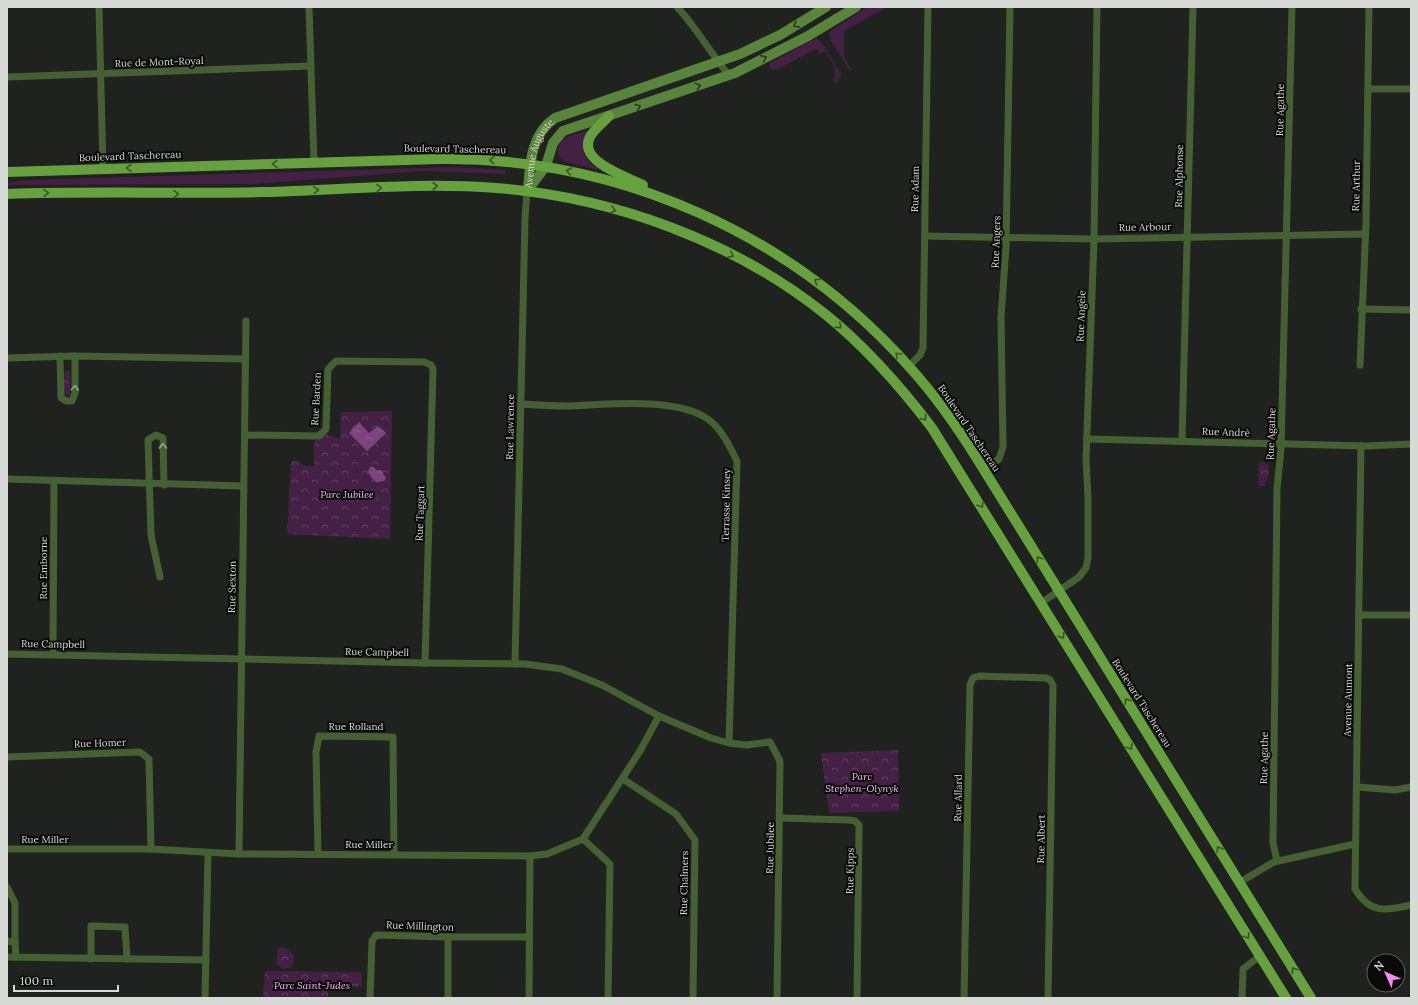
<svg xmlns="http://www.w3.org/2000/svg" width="1418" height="1005" font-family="Lora,serif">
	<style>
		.grass { fill: #442045 }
		.park { fill: url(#park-crowns) }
		.water { fill: url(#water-ripples) }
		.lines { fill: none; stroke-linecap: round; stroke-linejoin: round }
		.minor { stroke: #456134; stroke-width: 7 }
		.secondary { stroke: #58843b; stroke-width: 10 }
		.primary { stroke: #66a03f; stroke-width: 10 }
		.oneway { stroke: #293b1d }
		.oneway2 { stroke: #385624 }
		.oneway3 { stroke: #96a48e }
		.labels { text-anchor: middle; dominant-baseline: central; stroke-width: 4; stroke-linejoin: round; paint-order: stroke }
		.street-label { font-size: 10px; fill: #d8dad7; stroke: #0a0b09 }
		.park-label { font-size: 10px; font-style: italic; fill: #f7b7f6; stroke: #0a0b09 }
	</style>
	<defs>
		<pattern id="park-crowns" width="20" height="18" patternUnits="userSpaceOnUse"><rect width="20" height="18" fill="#442045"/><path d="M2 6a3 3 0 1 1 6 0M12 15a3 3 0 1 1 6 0" fill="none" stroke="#5e405f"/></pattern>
		<pattern id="water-ripples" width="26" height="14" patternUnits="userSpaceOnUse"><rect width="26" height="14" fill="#7c457d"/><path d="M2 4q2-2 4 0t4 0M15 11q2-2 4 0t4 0" fill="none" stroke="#8e5f8f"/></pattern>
	</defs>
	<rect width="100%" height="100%" fill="#1f221e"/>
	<g class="grass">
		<polygon points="867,7 887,7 844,31 844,57 852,71 850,71 830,39 829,32"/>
		<polygon points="816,38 821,42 841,74 838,82 834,83 835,67 825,51 820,54 816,49 776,70 769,69 770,63"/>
		<path d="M586 131 587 133C581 142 581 153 589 161 592 165 597 166 599 170L565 162 558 155C556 137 573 135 586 131Z"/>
		<polygon points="452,167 506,170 505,171 506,174 423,171 254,184 7,185 7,183 29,180"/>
	</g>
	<g class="park">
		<polygon points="65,371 70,371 70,394 67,396 63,392"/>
		<polygon points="392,411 390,539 287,534 291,462 297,460 305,466 314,466 314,442 323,433 340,439 341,412"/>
		<polygon points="1259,462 1266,463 1269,466 1268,477 1265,482 1265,486 1258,486"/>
		<polygon points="898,750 899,811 829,813 821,753"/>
		<polygon points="278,948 286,948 294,955 292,967 283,969 276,964"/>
		<polygon points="265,971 361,972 362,987 328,985 328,998 263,998"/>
	</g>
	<g class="water">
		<polygon points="359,422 369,433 378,426 386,433 367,451 349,433"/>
		<polygon points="370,467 374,467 376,470 381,470 386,478 384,481 376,482 371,477 368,472"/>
	</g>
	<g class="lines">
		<g class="minor">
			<polyline points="99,7 103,169"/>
			<polyline points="309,7 314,163"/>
			<path d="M677 7C697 28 710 53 729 75"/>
			<polyline points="7,77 311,66"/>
			<polyline points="1368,89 1411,89"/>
			<polyline points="925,236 1094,239 1365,234"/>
			<polyline points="1361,309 1411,310"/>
			<polyline points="60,356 61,398 66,401 72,401 75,393 75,356"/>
			<polyline points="7,358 75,356 245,359"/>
			<polyline points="1360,365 1366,224 1369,7"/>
			<polyline points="909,366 920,355 923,348 928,7"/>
			<path d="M521 404C536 405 551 406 567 406 604 405 669 397 703 416 720 425 729 445 737 461L729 743"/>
			<polyline points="245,435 319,436 326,429 328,369 336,361 424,362 431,365 433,369 425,663"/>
			<polyline points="1087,439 1366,446 1411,444"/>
			<polyline points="1182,441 1193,7"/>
			<path d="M1361 446 1355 889C1370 914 1386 911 1411 905"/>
			<polyline points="983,469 999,459 1003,447 1001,317 1006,248 1010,7"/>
			<polyline points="7,479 243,486"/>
			<polyline points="160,577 151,535 148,440 156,435 163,438 164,485"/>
			<polyline points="1041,603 1079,577 1086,568 1088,558 1088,497 1086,460 1094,239 1097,7"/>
			<polyline points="1359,615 1411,615"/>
			<polyline points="7,654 425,663 525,664 562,669 602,685 659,716 711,738 729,743 747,745 770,742 780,761 777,998"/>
			<polyline points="53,654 54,482"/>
			<polyline points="515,664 525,218 527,191"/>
			<polyline points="7,757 140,752 149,759 151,849"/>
			<polyline points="623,779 676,814 695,840 693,998"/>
			<polyline points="1357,787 1395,790 1411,787"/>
			<polyline points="780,818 849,820 855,821 859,825 857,998"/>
			<polyline points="583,839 610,864 608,998"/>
			<polyline points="7,849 151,849 239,854 530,856 547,854 583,839 640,751 659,716"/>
			<polyline points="239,854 246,321"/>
			<polyline points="318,854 316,752 319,736 393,737 394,854"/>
			<polyline points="1277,861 1273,843 1277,489 1281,449 1292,7"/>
			<polyline points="1240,882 1274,862 1355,844"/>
			<polyline points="7,887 15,903 15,942"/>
			<polyline points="7,941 15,942 16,957"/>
			<polyline points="7,957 206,960"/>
			<polyline points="91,959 91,926 125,927 127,959"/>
			<polyline points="205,998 208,853"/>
			<polyline points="370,998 372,941 376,935 448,937 529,937"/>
			<polyline points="448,998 448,937"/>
			<polyline points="529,998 530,856"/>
			<polyline points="964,998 970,685 973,678 979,676 1046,678 1050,680 1053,685 1048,998"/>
			<polyline points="1242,998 1243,969 1260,956"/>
		</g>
		<g class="secondary">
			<path id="s1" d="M528 189C530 163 531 134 555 118L740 54 780 35 826 7"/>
			<polyline points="527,191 546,166 553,143 563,131 735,73 808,36 856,7"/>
		</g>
		<g class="primary">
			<path d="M609 116C603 123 594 129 590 137 577 161 627 177 643 185"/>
			<path d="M7 172 440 159C621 157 794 235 913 371 937 398 957 427 976 457L1311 998"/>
			<path d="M7 194C93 191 178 194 264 192 341 190 419 182 496 188 612 197 734 241 825 314 866 347 901 387 932 428L1286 998"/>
		</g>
	</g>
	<defs><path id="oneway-chevron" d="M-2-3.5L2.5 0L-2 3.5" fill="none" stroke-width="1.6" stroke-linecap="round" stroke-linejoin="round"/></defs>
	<g class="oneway">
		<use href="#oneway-chevron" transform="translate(796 25) rotate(149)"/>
		<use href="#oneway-chevron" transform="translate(764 58) rotate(-27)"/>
		<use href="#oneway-chevron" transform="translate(698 86) rotate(-18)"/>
		<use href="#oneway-chevron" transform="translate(638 107) rotate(-19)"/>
	</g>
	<g class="oneway2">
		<use href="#oneway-chevron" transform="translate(492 160) rotate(-176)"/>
		<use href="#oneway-chevron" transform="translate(275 164) rotate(178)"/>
		<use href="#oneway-chevron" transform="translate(129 168) rotate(178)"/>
		<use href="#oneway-chevron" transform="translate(569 171) rotate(-168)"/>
		<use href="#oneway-chevron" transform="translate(435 186)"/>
		<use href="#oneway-chevron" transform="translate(379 188) rotate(-2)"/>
		<use href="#oneway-chevron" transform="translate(316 190) rotate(-2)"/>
		<use href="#oneway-chevron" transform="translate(46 193) rotate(-1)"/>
		<use href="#oneway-chevron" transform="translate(176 194) rotate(-1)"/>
		<use href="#oneway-chevron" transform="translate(613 210) rotate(15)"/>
		<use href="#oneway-chevron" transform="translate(731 255) rotate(27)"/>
		<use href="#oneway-chevron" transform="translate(817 281) rotate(-144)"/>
		<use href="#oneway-chevron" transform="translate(839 326) rotate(42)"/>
		<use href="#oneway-chevron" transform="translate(898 355) rotate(-134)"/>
		<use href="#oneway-chevron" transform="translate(924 418) rotate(53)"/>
		<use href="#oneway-chevron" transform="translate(981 505) rotate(58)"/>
		<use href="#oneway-chevron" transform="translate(1039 559) rotate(-122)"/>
		<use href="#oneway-chevron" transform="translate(1062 636) rotate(58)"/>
		<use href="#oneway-chevron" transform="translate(1127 701) rotate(-122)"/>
		<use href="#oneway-chevron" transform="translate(1130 747) rotate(58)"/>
		<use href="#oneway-chevron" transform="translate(1219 849) rotate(-122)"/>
		<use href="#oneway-chevron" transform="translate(1247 936) rotate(58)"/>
		<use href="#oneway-chevron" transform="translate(1294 970) rotate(-122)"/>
	</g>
	<g class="oneway3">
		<use href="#oneway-chevron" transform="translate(75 388) rotate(-86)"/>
		<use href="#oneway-chevron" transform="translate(163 446) rotate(-91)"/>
	</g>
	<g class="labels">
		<g class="street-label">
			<text transform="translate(159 62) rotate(-2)">Rue de Mont-Royal</text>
			<text transform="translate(1280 110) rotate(-89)">Rue Agathe</text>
			<text transform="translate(455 149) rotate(1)">Boulevard Taschereau</text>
			<text stroke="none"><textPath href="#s1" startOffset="38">Avenue Auguste</textPath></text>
			<text transform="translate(130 156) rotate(-2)">Boulevard Taschereau</text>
			<text transform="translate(1179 176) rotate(-89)">Rue Alphonse</text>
			<text transform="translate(1356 186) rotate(-89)">Rue Arthur</text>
			<text transform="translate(915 189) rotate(-89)">Rue Adam</text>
			<text transform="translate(1145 227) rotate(-1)">Rue Arbour</text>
			<text transform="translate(996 242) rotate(-88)">Rue Angers</text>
			<text transform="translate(1081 316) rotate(-88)">Rue Angèle</text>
			<text transform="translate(316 399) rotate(-87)">Rue Barden</text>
			<text transform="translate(510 427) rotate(-89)">Rue Lawrence</text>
			<text transform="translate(969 428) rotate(56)">Boulevard Taschereau</text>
			<text transform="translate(1226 432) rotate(2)">Rue André</text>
			<text transform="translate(1271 434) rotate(-88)">Rue Agathe</text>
			<text transform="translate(726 505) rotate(-89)">Terrasse Kinsey</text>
			<text transform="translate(420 513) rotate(-88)">Rue Taggart</text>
			<text transform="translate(43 568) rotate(-90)">Rue Emborne</text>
			<text transform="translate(232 587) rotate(-89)">Rue Sexton</text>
			<text transform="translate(53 644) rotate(1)">Rue Campbell</text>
			<text transform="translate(377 652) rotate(1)">Rue Campbell</text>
			<text transform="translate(1348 700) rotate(-89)">Avenue Aumont</text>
			<text transform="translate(1142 703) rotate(58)">Boulevard Taschereau</text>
			<text x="356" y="726">Rue Rolland</text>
			<text transform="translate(100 743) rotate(-2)">Rue Homer</text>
			<text transform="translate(1264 758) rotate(-89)">Rue Agathe</text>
			<text transform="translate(958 798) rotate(-89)">Rue Allard</text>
			<text x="45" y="839">Rue Miller</text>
			<text transform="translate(1041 839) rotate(-89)">Rue Albert</text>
			<text x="369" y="844">Rue Miller</text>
			<text transform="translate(770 848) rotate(-89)">Rue Jubilee</text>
			<text transform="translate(850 871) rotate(-89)">Rue Kipps</text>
			<text transform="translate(684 883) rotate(-89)">Rue Chalmers</text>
			<text transform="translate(420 926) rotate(2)">Rue Millington</text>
		</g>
		<g class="park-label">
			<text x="347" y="494">Parc Jubilee</text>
			<text x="862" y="776">Parc<tspan x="862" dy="12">Stephen-Olynyk</tspan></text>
			<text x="312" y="985">Parc Saint-Judes</text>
		</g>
	</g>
	<rect width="1418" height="1005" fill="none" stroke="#d8dad7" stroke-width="16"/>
	<g transform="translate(1386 973) rotate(315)"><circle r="19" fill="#0a0b09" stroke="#5c5e5b"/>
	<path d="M0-3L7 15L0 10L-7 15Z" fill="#f28af3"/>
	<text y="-6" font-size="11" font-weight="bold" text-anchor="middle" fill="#d8dad7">N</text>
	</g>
	<path d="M14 985v6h104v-6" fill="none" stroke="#d8dad7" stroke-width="2"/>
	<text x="20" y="985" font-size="12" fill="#d8dad7" stroke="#0a0b09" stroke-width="3" paint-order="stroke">100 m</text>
</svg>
